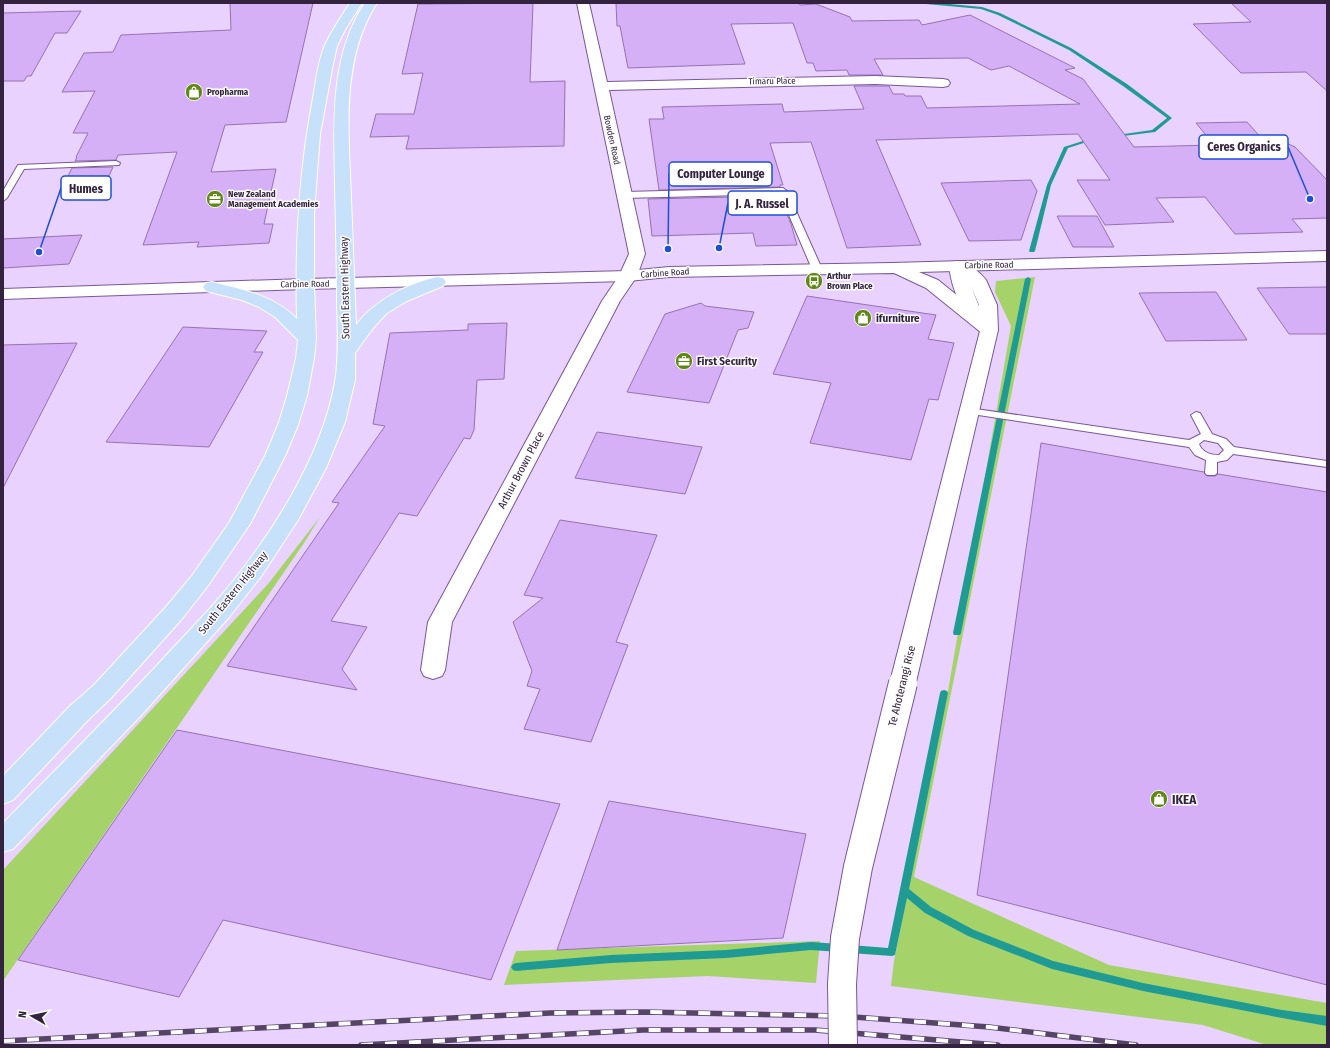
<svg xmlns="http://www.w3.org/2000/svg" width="1330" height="1048" font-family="'Fira Sans Condensed',sans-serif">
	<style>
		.green { fill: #a5d36a }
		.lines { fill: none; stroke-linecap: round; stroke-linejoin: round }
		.stream { fill: #1f9b94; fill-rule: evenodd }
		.building { fill: #d6b0f7; stroke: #9672b4 }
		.service-casing { stroke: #7a5797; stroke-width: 2 }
		.minor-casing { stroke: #7a5797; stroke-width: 2 }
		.secondary-casing { stroke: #7a5797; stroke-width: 2 }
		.primary-casing { stroke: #fff; stroke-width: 2 }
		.service { fill: #fff; fill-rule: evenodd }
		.minor { fill: #fff; fill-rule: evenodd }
		.secondary { fill: #fff; fill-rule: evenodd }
		.primary { fill: #c7e1fb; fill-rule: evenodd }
		.rail-casing { stroke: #564464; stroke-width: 5.5 }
		.rail { stroke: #fefefe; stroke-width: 4; stroke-dasharray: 12; stroke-linecap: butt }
		.minor-bridge-far1-casing { stroke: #7a5797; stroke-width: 24; stroke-linecap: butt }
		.minor-bridge-casing { stroke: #7a5797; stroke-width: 30; stroke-linecap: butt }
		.minor-bridge-far1 { stroke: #fff; stroke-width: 22 }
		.minor-bridge { stroke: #fff; stroke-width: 28 }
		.labels { text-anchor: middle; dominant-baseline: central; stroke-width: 3; stroke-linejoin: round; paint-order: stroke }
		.far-street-label { font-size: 9px; fill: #33233f; stroke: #fefefe }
		.far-poi-label { font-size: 9px; font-weight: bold; fill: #33233f; stroke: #fefefe; text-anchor: start }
		.street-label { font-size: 11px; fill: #33233f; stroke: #fefefe }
		.poi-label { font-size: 11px; font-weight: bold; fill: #33233f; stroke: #fefefe; text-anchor: start }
		.near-poi-label { font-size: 13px; font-weight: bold; fill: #33233f; stroke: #fefefe; text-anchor: start }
		.leader { fill: none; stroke: #1d4ed8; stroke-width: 1.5 }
		.callout-dot { fill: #1d4ed8; stroke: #fefefe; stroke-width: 1.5 }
		.callout { fill: #fefefe; stroke: #1d4ed8; stroke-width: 1.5 }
		.callout-label { font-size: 12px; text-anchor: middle; font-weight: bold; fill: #33233f }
	</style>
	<rect width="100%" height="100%" fill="#e9d2fe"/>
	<g class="green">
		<polygon points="1035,277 914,877 1109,965 1327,1003 1327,1045 1267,1045 1203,1025 891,986 894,961 948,691 1011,326 995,292 996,281"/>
		<polygon points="320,517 304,543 3,981 3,870 268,584"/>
		<polygon points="820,941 816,983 708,976 504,985 516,951"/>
	</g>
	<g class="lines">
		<g class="stream">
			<polygon points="924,3 939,3 982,7 1000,13 1071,48 1127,84 1172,118 1155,132 1115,137 1115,135 1117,135 1152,130 1167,118 1123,86 1069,50 998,15 981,9 926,4"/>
			<polygon points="1089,139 1093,140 1068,148 1051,185 1035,251 1034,252 1030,252 1029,251 1047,185 1064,147"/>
			<polygon points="1028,277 1031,279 961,633 960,635 954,635 953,633 1025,279"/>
			<polygon points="944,690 947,691 948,693 909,889 931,907 974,930 1053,961 1143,983 1282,1010 1327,1016 1327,1026 1282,1018 1143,991 1052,969 968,936 925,913 907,898 895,955 892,956 850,953 847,952 845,949 847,946 850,945 888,948 940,693 941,691"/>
			<polygon points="811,942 839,944 842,945 844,948 842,951 839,952 811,950 726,958 611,963 516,971 513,970 511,967 513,964 516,963 611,955 726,950"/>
		</g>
	</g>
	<g class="building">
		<polygon points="230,3 313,3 286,122 225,125 211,172 276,169 264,224 273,224 269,243 197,247 199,242 143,245 177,152 118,155 116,160 75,161 77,157 76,157 88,133 73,133 95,91 62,92 84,53 113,52 121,35 231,30"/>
		<polygon points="533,3 530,82 565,81 564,146 406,149 409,136 370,137 376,114 414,114 423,73 402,74 418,4"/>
		<polygon points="616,3 799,3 800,5 816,4 850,17 852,21 919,20 922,25 970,15 1075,68 1065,70 1083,79 1134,147 1214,145 1196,123 1247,122 1264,141 1282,141 1295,147 1327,180 1327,218 1292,219 1303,232 1235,234 1205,197 1156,198 1174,222 1105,225 1077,180 1110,180 1078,134 876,140 921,245 847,248 811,142 770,143 783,185 780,185 780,187 659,190 649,119 664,119 662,107 782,104 784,112 864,109 854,86 889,86 893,94 904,94 905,96 921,96 927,108 1080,104 1009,66 991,70 968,58 874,59 883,75 849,75 847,70 816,71 813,63 807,63 793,23 731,24 745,64 628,68 620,26 617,26"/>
		<polygon points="1231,3 1327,3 1327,91 1306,72 1241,73 1193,24 1251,22"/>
		<polygon points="81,11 67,33 55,33 31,76 27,76 24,81 3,81 3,13"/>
		<polygon points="113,167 109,176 67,178 72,168"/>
		<polygon points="1031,180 1037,191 1021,240 969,241 941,183"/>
		<polygon points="779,196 791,224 797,245 756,246 753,233 652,236 648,199"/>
		<polygon points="1057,216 1097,216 1114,247 1073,247"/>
		<polygon points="82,235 69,264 3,268 3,239"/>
		<polygon points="1327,287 1327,334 1289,334 1257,288"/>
		<polygon points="1216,292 1247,340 1166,341 1139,293"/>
		<polygon points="807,296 936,315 928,339 954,343 938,400 929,399 911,460 810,443 831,383 773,374"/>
		<polygon points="701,303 705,306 754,312 748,328 738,330 709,403 627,392 665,314"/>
		<polygon points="507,323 504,379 477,380 474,430 470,439 464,438 417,516 399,513 331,621 367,627 342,669 357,690 227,666 339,503 332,502 385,426 373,424 390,333 468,330 468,324"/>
		<polygon points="183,327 267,331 254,352 263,352 209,447 106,442"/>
		<polygon points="77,343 3,488 3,345"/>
		<polygon points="597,432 702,447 685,494 575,478"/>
		<polygon points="1041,443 1204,472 1207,476 1215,476 1218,474 1327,492 1327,985 977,895"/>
		<polygon points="560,520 657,535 616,642 628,645 591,742 524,729 540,689 527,686 532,671 513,622 543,598 524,595"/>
		<polygon points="177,730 560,804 491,980 223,920 179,997 18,960"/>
		<polygon points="609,801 806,834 783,938 557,950"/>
	</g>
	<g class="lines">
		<defs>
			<g id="service">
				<polygon points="116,161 120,163 119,165 24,169 7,198 3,201 3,191 18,165"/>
				<polygon points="783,188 787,191 822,269 820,271 817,272 812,269 780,194 624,198 620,195 624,192"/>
				<path d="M969 408 1189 440 1201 434 1191 415 1196 412 1200 413 1212 434 1226 439 1234 447 1327 461V467L1233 454 1227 460 1217 462V473L1215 475H1207L1205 473 1206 460 1195 455 1189 447 965 413 964 411ZM1204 440 1218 443 1224 450 1219 455C1210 455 1202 452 1199 444Z"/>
			</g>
			<g id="minor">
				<polygon points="577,3 589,3 607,82 875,76 943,79 948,80 950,83 948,86 943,87 875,84 609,90 645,254 637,276 620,301 452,622 445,670 442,676 433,679 424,676 421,670 428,622 602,301 619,276 629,254"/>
				<path d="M958 261C968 263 980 272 986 280L997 305 998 330 916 682 912 688 903 691 894 688 890 682 980 331C962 307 953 296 949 266L952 262ZM971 286 979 305V306L978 304Z"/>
			</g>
			<polygon id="secondary" points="1327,251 1327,261 919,272 938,280 995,326 998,330 995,334 989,335 983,334 926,288 894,273 669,277 628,281 305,289 3,299 3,289 305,279 628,271 669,267 892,263"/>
			<g id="primary">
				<path d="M350 3H362L346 28 337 46 333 64 320 134 314 214V284L316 339 314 358 307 396 298 425 285 456 250 524 207 587 181 620 111 698 89 719 13 800 3 804V776L71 705 93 686 165 608 191 577 229 523 265 456 278 425 287 396 296 358 298 340 275 317 259 307 242 300 206 291 203 287 206 283 212 282C243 290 274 295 297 319 295 245 299 171 313 98 316 81 318 61 325 45 332 30 341 17 350 3Z"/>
				<path d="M365 3H377C340 60 349 134 351 198 353 240 354 283 356 325 375 300 407 284 437 277L443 278 446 282 443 286 407 301 387 313 373 328 355 353V380L345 422 326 468 298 520 262 575 230 616 146 710 13 849 3 852V823C56 769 110 716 162 660 179 641 197 623 214 604 266 544 321 461 335 382 339 358 338 330 337 306 337 266 336 227 335 187 334 126 329 56 365 3Z"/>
			</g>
		</defs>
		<use href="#service" class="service-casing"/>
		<use href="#minor" class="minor-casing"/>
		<use href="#secondary" class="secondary-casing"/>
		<use href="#primary" class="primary-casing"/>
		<use href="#service" class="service"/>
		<use href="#minor" class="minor"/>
		<use href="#secondary" class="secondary"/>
		<use href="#primary" class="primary"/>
		<defs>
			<g id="rail">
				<polyline points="3,1041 550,1013 645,1012 840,1016 989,1027 1136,1045"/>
				<polyline points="361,1045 643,1030 815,1030 998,1045"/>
			</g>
		</defs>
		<use href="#rail" class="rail-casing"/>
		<use href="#rail" class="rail"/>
		<defs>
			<polyline id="minor-bridge-far1" points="903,684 903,682"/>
			<polyline id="minor-bridge" points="843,1045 842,984 845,938 858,867 903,683"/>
		</defs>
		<use href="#minor-bridge-far1" class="minor-bridge-far1-casing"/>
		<use href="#minor-bridge" class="minor-bridge-casing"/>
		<use href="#minor-bridge-far1" class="minor-bridge-far1"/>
		<use href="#minor-bridge" class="minor-bridge"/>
	</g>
	<defs>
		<symbol id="shop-disc" viewBox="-11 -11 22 22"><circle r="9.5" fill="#5e8713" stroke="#fefefe"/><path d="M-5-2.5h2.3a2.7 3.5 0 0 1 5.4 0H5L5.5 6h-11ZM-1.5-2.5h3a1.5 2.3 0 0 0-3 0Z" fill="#fff"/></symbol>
		<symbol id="office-disc" viewBox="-11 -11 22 22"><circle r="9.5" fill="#5e8713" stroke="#fefefe"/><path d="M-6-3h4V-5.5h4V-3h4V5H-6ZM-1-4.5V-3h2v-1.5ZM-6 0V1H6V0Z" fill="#fff"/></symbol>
		<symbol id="bus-disc" viewBox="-11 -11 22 22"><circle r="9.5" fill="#5e8713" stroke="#fefefe"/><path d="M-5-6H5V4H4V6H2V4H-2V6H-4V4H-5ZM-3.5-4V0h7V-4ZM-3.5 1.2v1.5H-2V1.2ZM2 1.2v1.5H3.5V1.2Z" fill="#fff"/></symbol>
	</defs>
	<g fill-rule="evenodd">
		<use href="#shop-disc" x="184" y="82" width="20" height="20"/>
		<use href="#office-disc" x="205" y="189" width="20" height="20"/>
		<use href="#bus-disc" x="804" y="271" width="20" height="20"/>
		<use href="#shop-disc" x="853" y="308" width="20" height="20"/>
		<use href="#office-disc" x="674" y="351" width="20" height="20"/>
		<use href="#shop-disc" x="1149" y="789" width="20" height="20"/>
	</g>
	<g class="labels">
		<g class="far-street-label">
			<text transform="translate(772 81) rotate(-1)">Timaru Place</text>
			<text transform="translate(612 140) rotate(78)">Bowden Road</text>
			<text transform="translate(989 265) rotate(-1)">Carbine Road</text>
			<text transform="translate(665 273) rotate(-4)">Carbine Road</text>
			<text transform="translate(305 284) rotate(-1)">Carbine Road</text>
		</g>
		<g class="far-poi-label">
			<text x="207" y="92">Propharma</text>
			<text x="228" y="194">New Zealand<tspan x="228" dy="10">Management Academies</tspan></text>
			<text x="827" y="276">Arthur<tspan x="827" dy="10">Brown Place</tspan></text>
		</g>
		<g class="street-label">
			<text transform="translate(345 288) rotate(-91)">South Eastern Highway</text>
			<text transform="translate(521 470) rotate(-62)">Arthur Brown Place</text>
			<text transform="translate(233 593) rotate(-51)">South Eastern Highway</text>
			<text transform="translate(902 686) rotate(-76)">Te Ahoterangi Rise</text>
		</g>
		<g class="poi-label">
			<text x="876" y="318">ifurniture</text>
			<text x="697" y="361">First Security</text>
		</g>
		<g class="near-poi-label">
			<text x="1172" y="799">IKEA</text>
		</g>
	</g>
	<path class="leader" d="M1310 199L1288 147M668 249L669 174M39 252L61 188M719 248L728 203"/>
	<g class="callout-dot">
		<circle cx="1310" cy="199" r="4"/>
		<circle cx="668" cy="249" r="4"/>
		<circle cx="39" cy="252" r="4"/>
		<circle cx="719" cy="248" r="4"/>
	</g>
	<g class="callout">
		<rect x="1199" y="135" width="89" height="24" rx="4"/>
		<rect x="669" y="162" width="103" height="24" rx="4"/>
		<rect x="61" y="176" width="50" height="24" rx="4"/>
		<rect x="728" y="191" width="69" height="24" rx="4"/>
	</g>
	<g class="callout-label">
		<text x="1244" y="151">Ceres Organics</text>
		<text x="721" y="178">Computer Lounge</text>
		<text x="86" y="193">Humes</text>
		<text x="762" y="208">J. A. Russel</text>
	</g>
	<rect width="1330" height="1048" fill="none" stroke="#33233f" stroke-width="8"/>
	<g transform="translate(32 1016) rotate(279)" stroke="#fefefe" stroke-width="3" paint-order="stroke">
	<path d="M0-3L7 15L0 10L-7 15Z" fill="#33233f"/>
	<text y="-6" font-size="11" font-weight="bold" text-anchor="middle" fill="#33233f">N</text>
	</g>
</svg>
